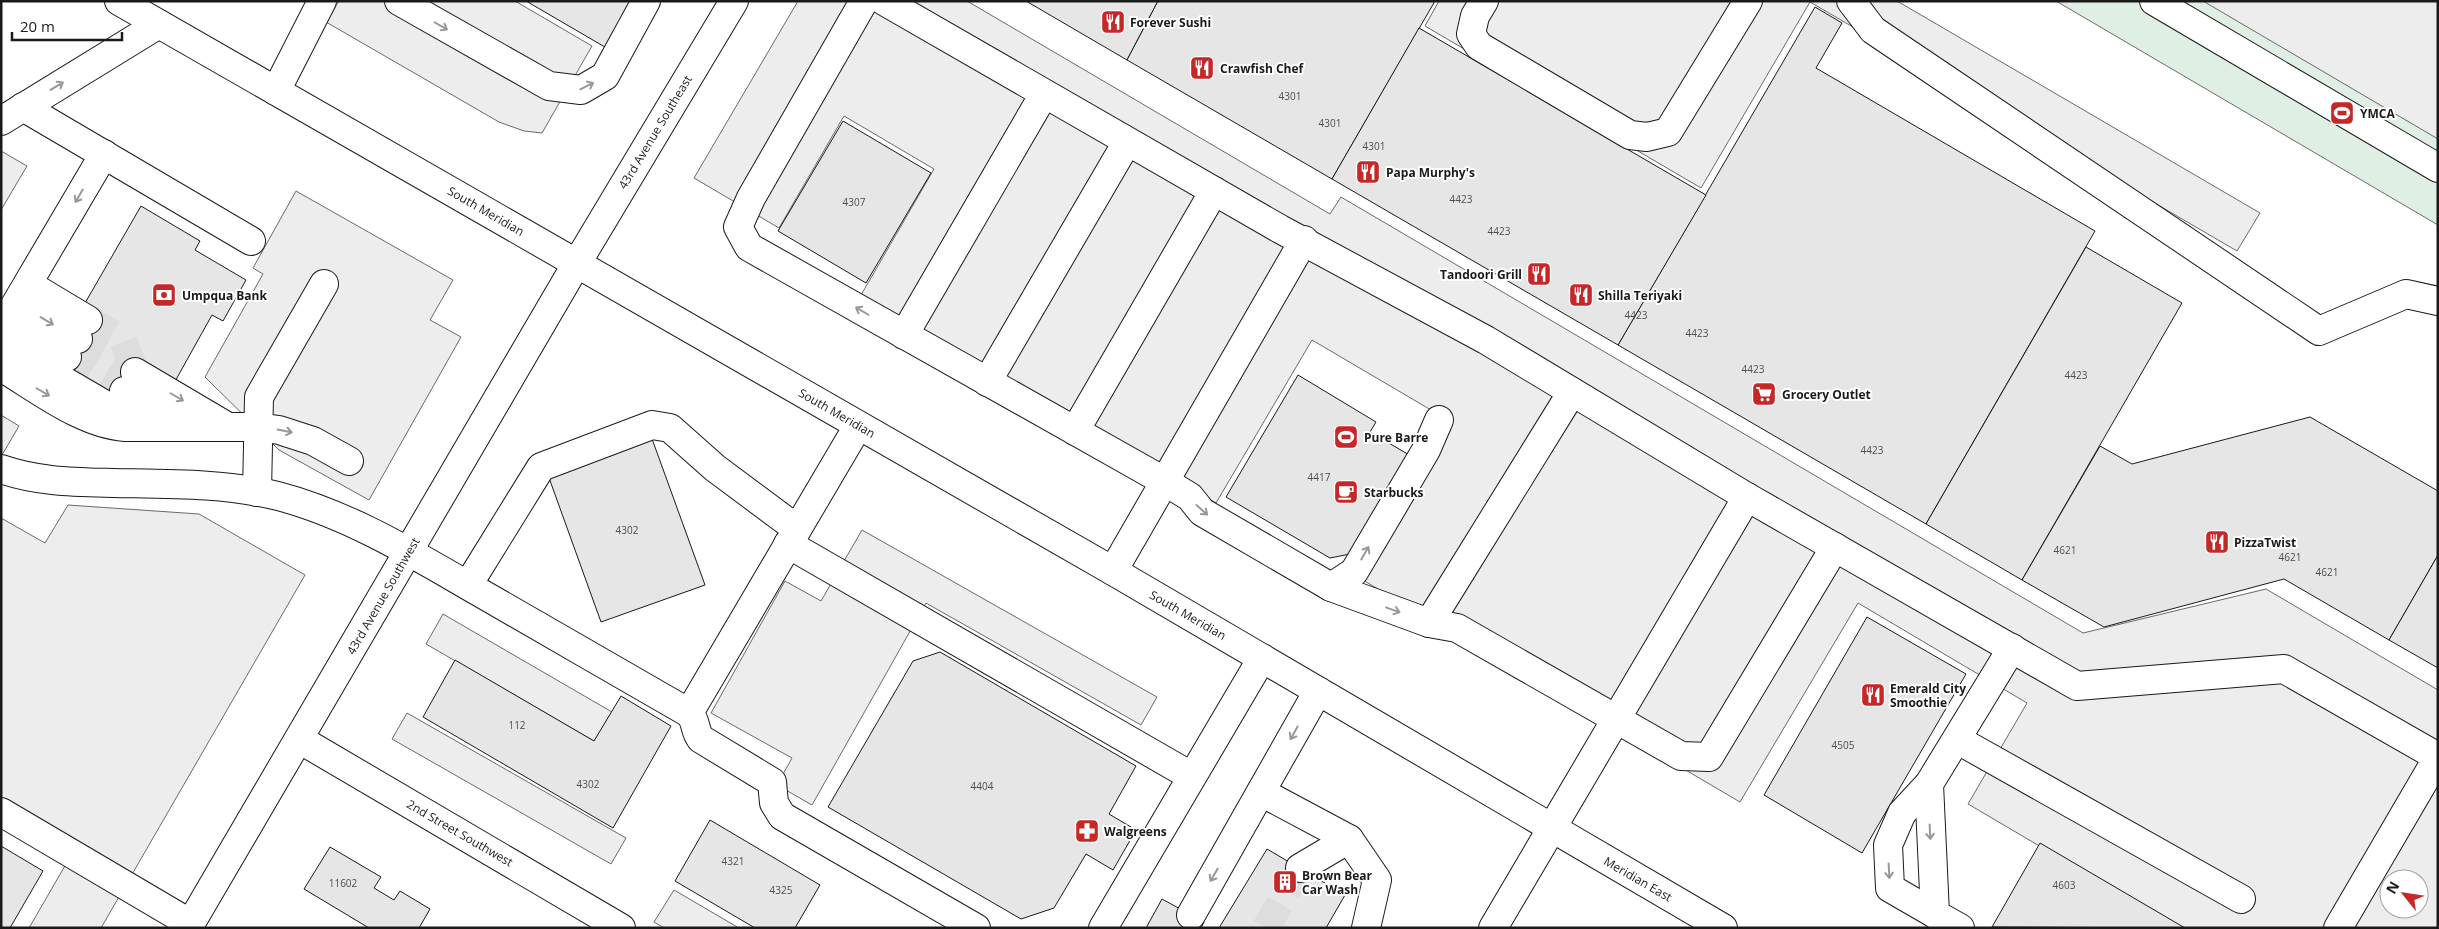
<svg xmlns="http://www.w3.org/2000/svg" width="2439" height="929" font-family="'Open Sans',sans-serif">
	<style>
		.pitch { fill: #e0efe3; stroke: #6a6a6a }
		.parking { fill: #ededed; stroke: #6a6a6a; fill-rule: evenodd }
		.building { fill: #e6e6e6; stroke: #1a1a1a }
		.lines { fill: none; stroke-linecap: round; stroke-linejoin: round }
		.minor-tunnel { stroke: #ddd; stroke-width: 28; stroke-dasharray: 28 14; stroke-linecap: butt }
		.minor-casing { stroke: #1a1a1a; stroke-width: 30 }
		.major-casing { stroke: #1a1a1a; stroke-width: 30 }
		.minor { stroke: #fff; stroke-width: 28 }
		.major { stroke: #fff; stroke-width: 28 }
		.oneway { stroke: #989898 }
		.labels { text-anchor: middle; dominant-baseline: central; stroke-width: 4; stroke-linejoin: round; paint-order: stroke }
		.number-label { font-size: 10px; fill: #4d4d4d }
		.poi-label { font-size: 12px; font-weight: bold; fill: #1a1a1a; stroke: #fff; text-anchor: start }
		.street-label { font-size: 12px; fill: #1a1a1a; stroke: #fff }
	</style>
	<rect width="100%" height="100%" fill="#fff"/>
	<polygon class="pitch" points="2056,1 2438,1 2438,225"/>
	<g class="parking">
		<polygon points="339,1 515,1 592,46 542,133 524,131 499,122 326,22"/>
		<path d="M798 1H967L1330 214 1341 197 2083 633 2266 589 2438 690V928H2179L1968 804 2027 703 1858 603 1740 802 1356 576 1448 420 1312 340 1216 503 861 295 934 169 844 116 779 228 694 178ZM2389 879H2419V909H2389Z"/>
		<polygon points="1439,1 1897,1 2260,213 2237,251 1810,2 1701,188 1425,26"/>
		<polygon points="2203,1 2438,1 2438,139"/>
		<polygon points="1,151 27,166 1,210"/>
		<polygon points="296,191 453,280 430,320 461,337 369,500 279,450 205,377 263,274 253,268"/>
		<polygon points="1,415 19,426 2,455 1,454"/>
		<polygon points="68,505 199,514 305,575 101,928 29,928 66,864 1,826 1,518 45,543"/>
		<polygon points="862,530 1157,697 1141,725 926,603 812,805 777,785 792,758 711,713 785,581 821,601"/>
		<polygon points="443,614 612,712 594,741 426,644"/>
		<polygon points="407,713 626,838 611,864 392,739"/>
		<polygon points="674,890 739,928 664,928 654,922"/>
	</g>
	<g class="building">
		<polygon points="526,1 638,1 610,50"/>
		<polygon points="1026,1 1158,1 1127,60"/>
		<polygon points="1158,1 1435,1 1332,179 1127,60"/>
		<polygon points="1815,7 1842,23 1816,68 2095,231 1926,524 1618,345"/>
		<polygon points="1419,28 1706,195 1618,345 1332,179"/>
		<polygon points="843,121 931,173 866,283 778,231"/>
		<polygon points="141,206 200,241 195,250 246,280 223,321 212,315 173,385 114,408 57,374 81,310"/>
		<polygon points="2086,247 2182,303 2022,580 1926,524"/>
		<polygon points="1298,375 1376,422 1370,432 1411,456 1355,553 1330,558 1226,497"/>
		<polygon points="2310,417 2438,491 2438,555 2389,640 2284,579 2104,627 2022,580 2100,446 2132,464"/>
		<polygon points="651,436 705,585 601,622 548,475"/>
		<polygon points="2438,555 2438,668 2389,640"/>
		<polygon points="1867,617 1966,674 1862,853 1764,795"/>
		<polygon points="940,652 1136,766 1109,814 1136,830 1113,870 1086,854 1054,908 1021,919 828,807 913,661"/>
		<polygon points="455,660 594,741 621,696 671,726 613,828 423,717"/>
		<polygon points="710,820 820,885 795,928 755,928 675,881"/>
		<polygon points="2040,843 2185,928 1992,927"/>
		<polygon points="1,846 43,871 10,928 1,928"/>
		<polygon points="330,847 381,877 374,888 394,900 400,891 430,909 419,928 369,928 304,889"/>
		<polygon points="1267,849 1345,895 1326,928 1219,928"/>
		<polygon points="1162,899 1204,922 1201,928 1146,928"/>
	</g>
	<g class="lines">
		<g class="minor-tunnel">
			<polyline points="88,320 123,340 135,372"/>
			<polyline points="78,339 135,372"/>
			<polyline points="67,357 124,391"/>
			<polyline points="1266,928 1300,868"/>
		</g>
		<defs>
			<g id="minor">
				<polyline points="399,1 549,86 581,90 605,76 646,1"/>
				<polyline points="864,1 751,198 738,227 749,247 1164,481 1190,497 1202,512 1331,587 1429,623 1457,628 1681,756 1709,757 1835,547"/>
				<polyline points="884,1 1280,229 1486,340 1747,497 2077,686 2284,669 2438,757 2338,928"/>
				<polyline points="1484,1 1475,16 1471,34 1479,46 1630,135 1647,137 1668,132 1748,1"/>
				<polyline points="1851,1 1873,30 2319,331 2406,294 2438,301"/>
				<polyline points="2154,1 2438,168"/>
				<polyline points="276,91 322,1"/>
				<polyline points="23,107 251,241"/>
				<polyline points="1,121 159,24"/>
				<polyline points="28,284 88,320"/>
				<polyline points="17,303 78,339"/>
				<polyline points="6,321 67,357"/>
				<polyline points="1,329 104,154"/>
				<polyline points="904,335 1044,94"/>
				<polyline points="1,344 131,420"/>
				<path d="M1 367C38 389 82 424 125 427H257L279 430 313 441 349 461"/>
				<polyline points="135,372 228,427"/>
				<polyline points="987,382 1127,142"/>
				<polyline points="124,391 185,427"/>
				<polyline points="1075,431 1214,191"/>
				<path d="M1 469C38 482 75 482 113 483 169 484 224 483 278 496 350 515 415 555 479 592 549 632 619 673 689 713 697 721 694 731 701 739L772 782 774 803 782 816 976 928"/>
				<polyline points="257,492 259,397 324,284"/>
				<polyline points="788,544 1191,776"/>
				<polyline points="1113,571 1304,240"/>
				<polyline points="468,585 541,467 652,425 670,428 715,468 797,529"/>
				<polyline points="1331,587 1354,572 1426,450 1439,420"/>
				<polyline points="1429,623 1572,392"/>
				<polyline points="689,713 858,426"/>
				<polyline points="299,739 621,928"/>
				<polyline points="1958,740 2241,899"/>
				<polyline points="1929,784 1902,813 1888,845 1890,888 1935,914"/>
				<polyline points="1261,792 1349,839 1377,880 1366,928"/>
				<polyline points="1,812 191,924"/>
				<polyline points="1300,868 1349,839"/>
				<polyline points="1191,915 1318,691"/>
				<polyline points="188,928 577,263 734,1"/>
				<polyline points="1103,928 1262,658"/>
				<polyline points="1493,928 1747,497"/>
				<polyline points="1960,928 1935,914 1929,784 2012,648"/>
			</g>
			<polyline id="major" points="119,1 1113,571 1723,928"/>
		</defs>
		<use href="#minor" class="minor-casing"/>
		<use href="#major" class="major-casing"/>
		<use href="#minor" class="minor"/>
		<use href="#major" class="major"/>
	</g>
	<defs><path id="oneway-shaft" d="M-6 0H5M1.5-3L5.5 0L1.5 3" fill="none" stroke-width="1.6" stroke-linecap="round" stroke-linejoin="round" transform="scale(1.25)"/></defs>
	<g class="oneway">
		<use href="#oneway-shaft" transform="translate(441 26) rotate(30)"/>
		<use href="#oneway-shaft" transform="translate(57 86) rotate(-31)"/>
		<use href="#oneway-shaft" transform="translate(587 86) rotate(-27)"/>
		<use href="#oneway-shaft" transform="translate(79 196) rotate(120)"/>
		<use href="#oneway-shaft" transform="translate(862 311) rotate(-150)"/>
		<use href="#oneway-shaft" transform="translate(47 321) rotate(31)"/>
		<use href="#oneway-shaft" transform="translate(43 392) rotate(30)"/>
		<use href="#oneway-shaft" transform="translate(177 397) rotate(30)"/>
		<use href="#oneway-shaft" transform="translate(285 431) rotate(12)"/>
		<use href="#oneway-shaft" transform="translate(1202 510) rotate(42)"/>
		<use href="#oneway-shaft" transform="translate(1365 553) rotate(-60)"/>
		<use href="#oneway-shaft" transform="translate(1393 610) rotate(20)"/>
		<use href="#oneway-shaft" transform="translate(1294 733) rotate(119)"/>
		<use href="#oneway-shaft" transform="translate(1930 832) rotate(87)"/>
		<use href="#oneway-shaft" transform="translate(1889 871) rotate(87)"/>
		<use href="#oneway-shaft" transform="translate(1214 875) rotate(120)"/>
	</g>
	<defs>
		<symbol id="restaurant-square" viewBox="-11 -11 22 22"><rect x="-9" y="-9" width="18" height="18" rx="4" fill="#c62828" stroke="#fff"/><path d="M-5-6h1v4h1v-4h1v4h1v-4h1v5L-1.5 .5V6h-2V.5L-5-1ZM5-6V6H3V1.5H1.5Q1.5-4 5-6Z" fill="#fff"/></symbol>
		<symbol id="stadium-square" viewBox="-11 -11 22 22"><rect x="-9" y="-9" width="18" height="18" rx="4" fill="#c62828" stroke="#fff"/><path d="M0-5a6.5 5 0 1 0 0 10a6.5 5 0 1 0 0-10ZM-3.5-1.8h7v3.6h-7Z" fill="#fff"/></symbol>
		<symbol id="bank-square" viewBox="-11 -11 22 22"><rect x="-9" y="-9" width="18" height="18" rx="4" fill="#c62828" stroke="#fff"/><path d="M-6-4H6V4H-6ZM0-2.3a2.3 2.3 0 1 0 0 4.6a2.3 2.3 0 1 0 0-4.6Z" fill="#fff"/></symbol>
		<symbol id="supermarket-square" viewBox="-11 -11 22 22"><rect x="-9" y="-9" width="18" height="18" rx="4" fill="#c62828" stroke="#fff"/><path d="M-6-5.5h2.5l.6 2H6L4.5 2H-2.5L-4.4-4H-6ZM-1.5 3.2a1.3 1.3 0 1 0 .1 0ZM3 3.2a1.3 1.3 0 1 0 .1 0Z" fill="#fff"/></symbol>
		<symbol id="cafe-square" viewBox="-11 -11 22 22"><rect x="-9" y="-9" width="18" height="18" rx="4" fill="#c62828" stroke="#fff"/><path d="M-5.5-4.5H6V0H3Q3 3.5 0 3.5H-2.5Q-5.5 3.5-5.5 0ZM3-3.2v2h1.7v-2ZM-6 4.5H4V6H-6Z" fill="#fff"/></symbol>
		<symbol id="pharmacy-square" viewBox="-11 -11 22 22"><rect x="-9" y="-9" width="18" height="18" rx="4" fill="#c62828" stroke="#fff"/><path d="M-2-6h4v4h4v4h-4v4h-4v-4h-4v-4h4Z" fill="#fff"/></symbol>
		<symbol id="building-square" viewBox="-11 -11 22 22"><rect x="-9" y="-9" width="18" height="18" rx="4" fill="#c62828" stroke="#fff"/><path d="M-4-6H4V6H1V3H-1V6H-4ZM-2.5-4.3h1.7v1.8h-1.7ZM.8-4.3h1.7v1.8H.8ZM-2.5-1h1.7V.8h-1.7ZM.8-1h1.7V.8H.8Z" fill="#fff"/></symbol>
	</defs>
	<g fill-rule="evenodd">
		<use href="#restaurant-square" x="1099" y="8" width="28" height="28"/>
		<use href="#restaurant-square" x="1188" y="54" width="28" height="28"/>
		<use href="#stadium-square" x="2328" y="99" width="28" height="28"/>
		<use href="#restaurant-square" x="1354" y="158" width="28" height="28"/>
		<use href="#restaurant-square" x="1525" y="260" width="28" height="28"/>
		<use href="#bank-square" x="150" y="281" width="28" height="28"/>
		<use href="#restaurant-square" x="1567" y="281" width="28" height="28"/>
		<use href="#supermarket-square" x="1750" y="380" width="28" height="28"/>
		<use href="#stadium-square" x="1332" y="423" width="28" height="28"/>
		<use href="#cafe-square" x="1332" y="478" width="28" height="28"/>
		<use href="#restaurant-square" x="2203" y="528" width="28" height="28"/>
		<use href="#restaurant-square" x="1859" y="681" width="28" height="28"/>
		<use href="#pharmacy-square" x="1073" y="817" width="28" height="28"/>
		<use href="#building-square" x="1271" y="868" width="28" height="28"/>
	</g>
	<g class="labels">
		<g class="number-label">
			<text x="1290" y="96">4301</text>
			<text x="1330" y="123">4301</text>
			<text x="1374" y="146">4301</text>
			<text x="1461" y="199">4423</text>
			<text x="854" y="202">4307</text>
			<text x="1499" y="231">4423</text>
			<text x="1636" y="315">4423</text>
			<text x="1697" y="333">4423</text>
			<text x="1753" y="369">4423</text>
			<text x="2076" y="375">4423</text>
			<text x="1872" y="450">4423</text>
			<text x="1319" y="477">4417</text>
			<text x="627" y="530">4302</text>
			<text x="2065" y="550">4621</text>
			<text x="2290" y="557">4621</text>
			<text x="2327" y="572">4621</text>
			<text x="517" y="725">112</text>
			<text x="1843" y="745">4505</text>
			<text x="588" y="784">4302</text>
			<text x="982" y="786">4404</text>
			<text x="733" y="861">4321</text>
			<text x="343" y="883">11602</text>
			<text x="2064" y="885">4603</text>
			<text x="781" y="890">4325</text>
		</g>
		<g class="poi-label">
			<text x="1130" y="22">Forever Sushi</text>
			<text x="1220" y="68">Crawfish Chef</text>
			<text x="2360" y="113">YMCA</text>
			<text x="1386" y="172">Papa Murphy's</text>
			<text x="1522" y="274" text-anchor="end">Tandoori Grill</text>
			<text x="182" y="295">Umpqua Bank</text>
			<text x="1598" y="295">Shilla Teriyaki</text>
			<text x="1782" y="394">Grocery Outlet</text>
			<text x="1364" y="437">Pure Barre</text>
			<text x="1364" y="492">Starbucks</text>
			<text x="2234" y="542">PizzaTwist</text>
			<text x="1890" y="688">Emerald City<tspan x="1890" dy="14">Smoothie</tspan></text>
			<text x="1104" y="831">Walgreens</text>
			<text x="1302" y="875">Brown Bear<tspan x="1302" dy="14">Car Wash</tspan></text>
		</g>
		<g class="street-label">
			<text transform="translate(655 132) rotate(-59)">43rd Avenue Southeast</text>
			<text transform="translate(486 211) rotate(30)">South Meridian</text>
			<text transform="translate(837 413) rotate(30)">South Meridian</text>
			<text transform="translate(383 596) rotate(-60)">43rd Avenue Southwest</text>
			<text transform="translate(1188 615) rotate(30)">South Meridian</text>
			<text transform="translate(460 833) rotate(30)">2nd Street Southwest</text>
			<text transform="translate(1638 879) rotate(30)">Meridian East</text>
		</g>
	</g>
	<rect width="2439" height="929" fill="none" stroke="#1a1a1a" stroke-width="5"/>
	<g transform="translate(2404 894) rotate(300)"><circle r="24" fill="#ffffff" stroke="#a3a3a3"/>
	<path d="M0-4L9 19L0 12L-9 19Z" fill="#c62828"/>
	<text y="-8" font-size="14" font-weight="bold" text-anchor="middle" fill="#1a1a1a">N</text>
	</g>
	<path d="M12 32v8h110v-8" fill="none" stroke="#1a1a1a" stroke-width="2.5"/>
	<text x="20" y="32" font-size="15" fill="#1a1a1a" stroke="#ffffff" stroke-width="4" paint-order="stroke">20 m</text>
</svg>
